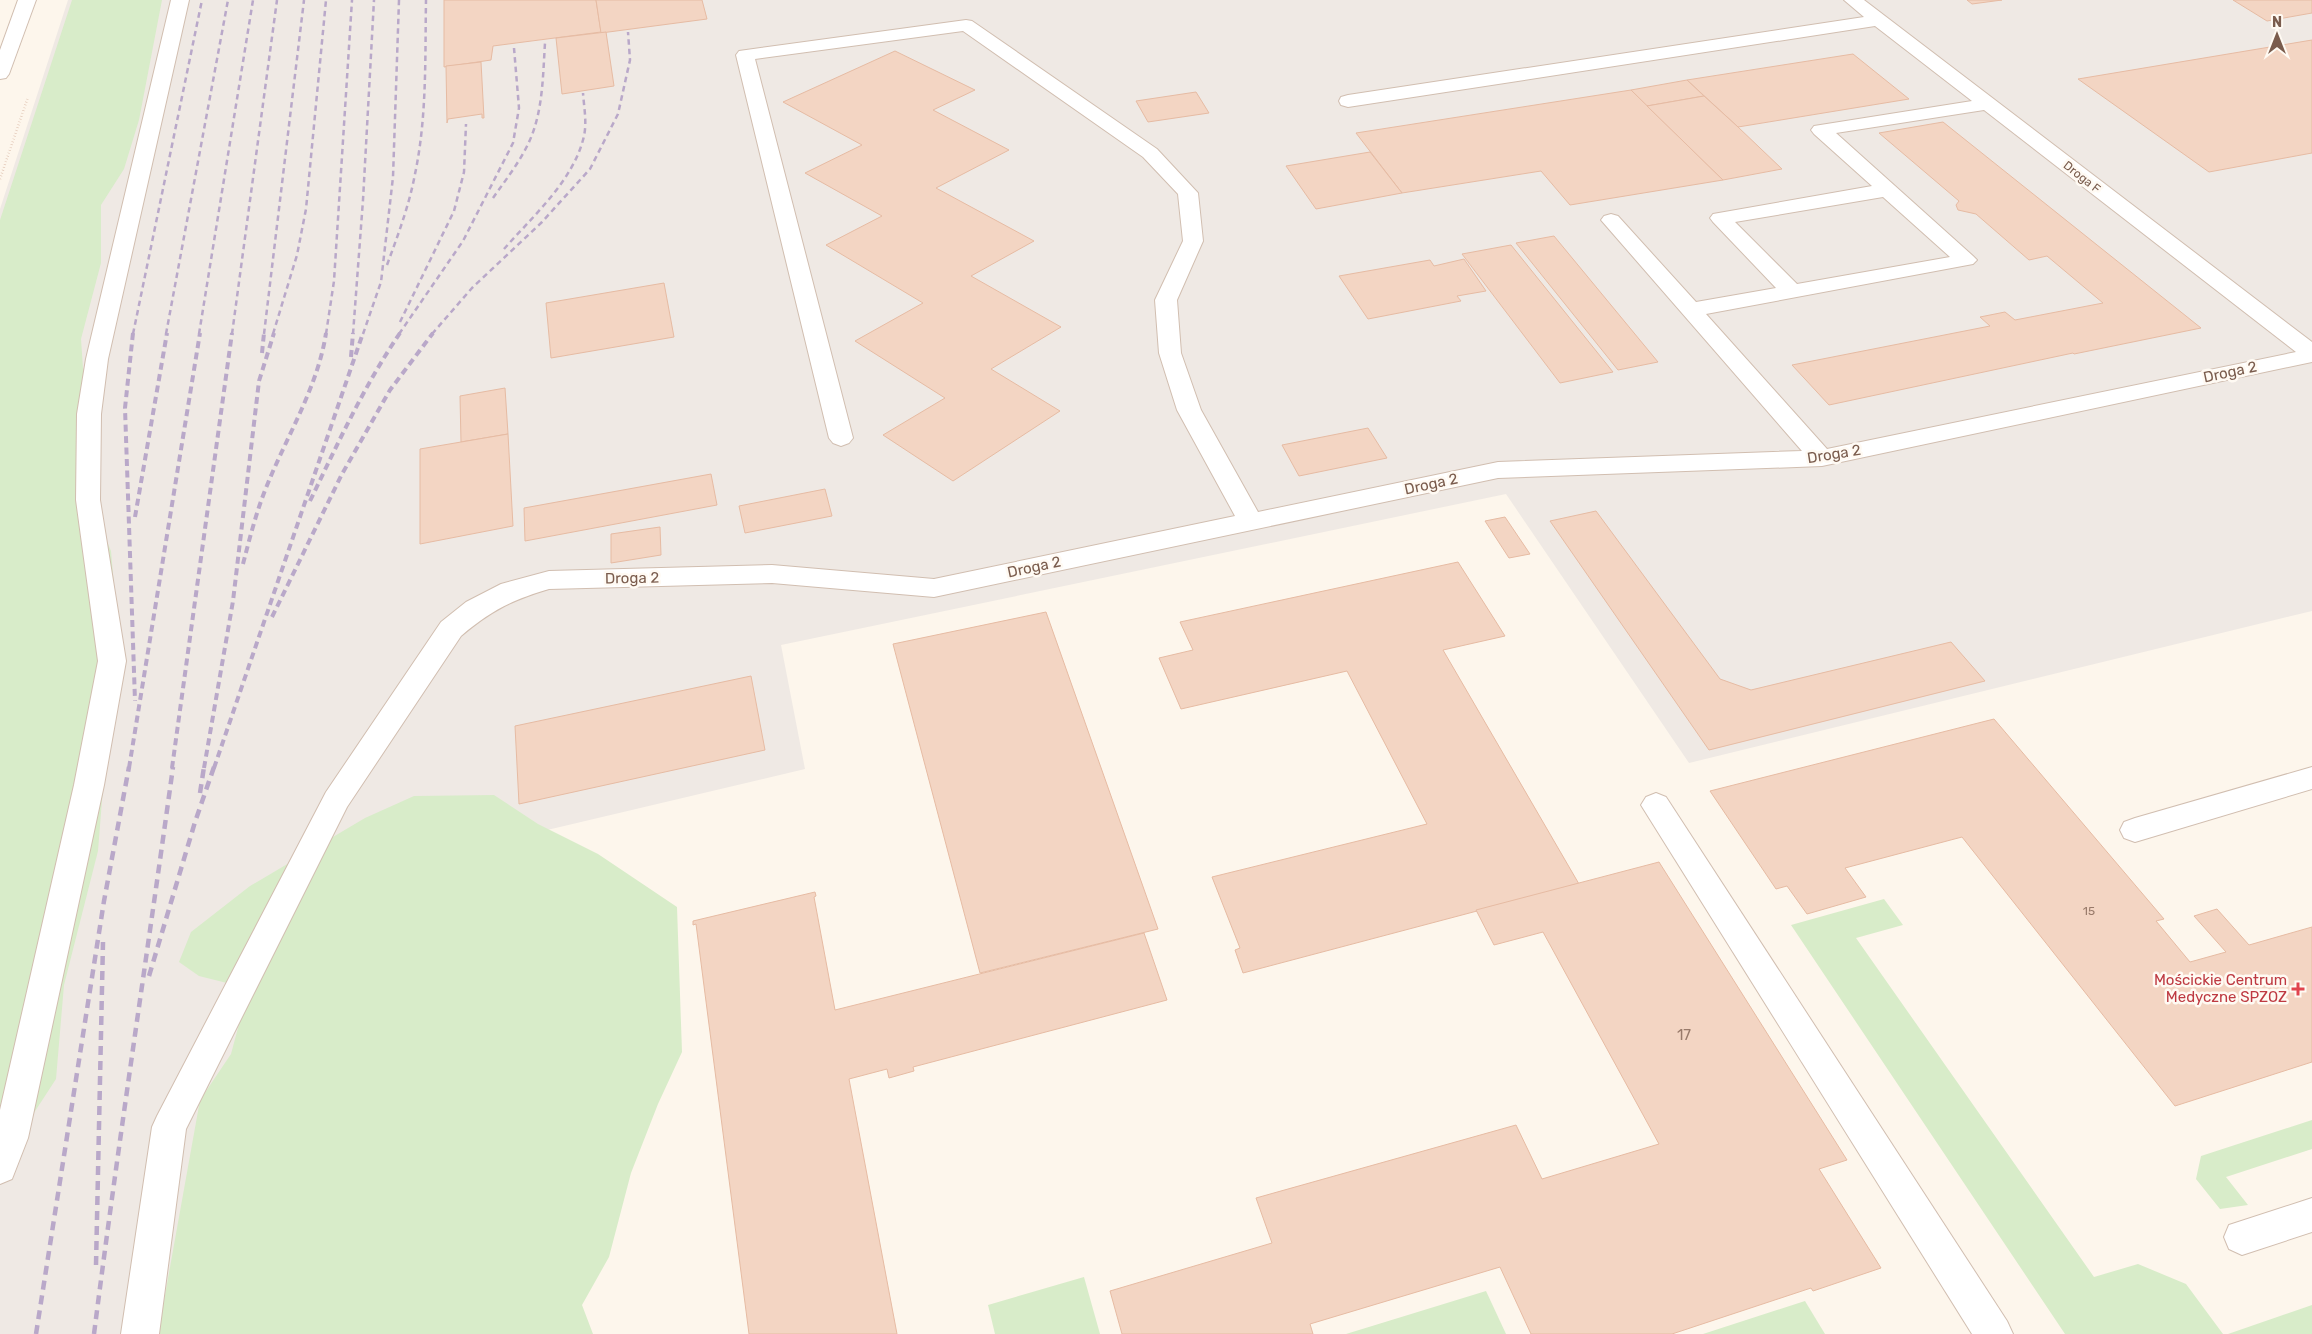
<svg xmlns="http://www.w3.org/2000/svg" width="2312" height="1334" font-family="Rubik,sans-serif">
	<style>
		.industrial { fill: #efe9e4 }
		.green { fill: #d8ecc9 }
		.building { fill: #f3d5c3; stroke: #e6bba3 }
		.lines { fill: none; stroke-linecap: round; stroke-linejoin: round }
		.service-casing { stroke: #d1beb0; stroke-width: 2 }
		.minor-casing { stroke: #d1beb0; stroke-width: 2 }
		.path { stroke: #d9b8a5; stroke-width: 2.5; stroke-dasharray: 0.5 2.5; stroke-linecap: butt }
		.service { fill: #fff; fill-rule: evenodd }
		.minor { fill: #fff; fill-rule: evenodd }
		.rail-far2 { stroke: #b9a8c9; stroke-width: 2.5; stroke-dasharray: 5.5 4; stroke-linecap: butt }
		.rail-far1 { stroke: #b9a8c9; stroke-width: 4; stroke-dasharray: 7 4.5; stroke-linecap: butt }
		.rail { stroke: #b9a8c9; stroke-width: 4.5; stroke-dasharray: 9 6; stroke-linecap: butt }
		.health-dot { fill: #e0444e; stroke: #fffaf3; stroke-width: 2 }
		.labels { text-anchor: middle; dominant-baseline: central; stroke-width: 5; stroke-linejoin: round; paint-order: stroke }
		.far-street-label { font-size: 12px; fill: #7a5c4d; stroke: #fffaf3 }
		.number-label { font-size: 12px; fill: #987a6a }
		.street-label { font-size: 15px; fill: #7a5c4d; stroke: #fffaf3 }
		.health-label { font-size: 15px; fill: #be3a42; stroke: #fffaf3; text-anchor: end }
		.near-number-label { font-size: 15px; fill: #987a6a }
	</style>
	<rect width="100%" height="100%" fill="#fdf6ec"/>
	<polygon class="industrial" points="68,0 2312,0 2312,611 1689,763 1506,494 781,645 805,769 357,875 206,1334 0,1334 0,209"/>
	<g class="green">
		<polygon points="72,0 162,0 139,120 124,169 101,205 101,263 81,339 83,368 99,393 82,482 111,551 115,597 104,775 98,851 64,985 56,1079 0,1165 0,220"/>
		<polygon points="494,795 538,824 598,854 677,907 682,1052 658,1104 631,1173 609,1257 582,1305 593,1334 158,1334 200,1100 231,1054 242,1013 243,987 199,976 179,962 191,932 250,886 365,818 414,796"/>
		<polygon points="1884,899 1903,925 1856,938 2094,1277 2138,1264 2186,1284 2223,1334 2065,1334 1791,925"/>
		<polygon points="2312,1120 2312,1149 2226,1177 2248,1205 2220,1209 2196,1179 2201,1156"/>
		<polygon points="1084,1277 1100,1334 995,1334 988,1305"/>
		<polygon points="1486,1291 1506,1334 1346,1334"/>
		<polygon points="1805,1301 1825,1334 1703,1334"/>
		<polygon points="2312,1305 2312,1334 2228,1334"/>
	</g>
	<g class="building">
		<polygon points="444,0 596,0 601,32 493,46 491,60 444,67"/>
		<polygon points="596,0 702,0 707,19 601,33"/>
		<polygon points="1967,0 2002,0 1972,4"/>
		<polygon points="2233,0 2312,0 2312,13 2267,21"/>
		<polygon points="606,32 614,86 562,94 556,38"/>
		<polygon points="2312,40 2312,153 2209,172 2078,79"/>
		<polygon points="895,51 975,90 933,110 1009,150 936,188 1034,241 971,276 1061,327 991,369 1060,411 953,481 883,435 945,398 855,341 923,303 826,245 882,216 805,173 862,145 783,102"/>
		<polygon points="1853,54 1909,99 1738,127 1687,80"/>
		<polygon points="481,62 484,118 482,118 482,114 448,119 447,123 446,66"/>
		<polygon points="1687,80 1704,96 1647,106 1631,90"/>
		<polygon points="1631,90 1723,180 1570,205 1541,171 1402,193 1356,133"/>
		<polygon points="1196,92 1209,113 1148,122 1136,101"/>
		<polygon points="1704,96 1738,127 1782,169 1723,180 1647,106"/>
		<polygon points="1943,122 2201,328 2074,354 2073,353 1829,405 1792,365 1990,326 1980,317 2005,312 2015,320 2103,303 2047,256 2029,260 1976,214 1958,210 1956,205 1959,201 1879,133"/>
		<polygon points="1370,152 1402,193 1316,209 1286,166"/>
		<polygon points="1554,236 1658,362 1618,370 1516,243"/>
		<polygon points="1511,245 1613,372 1560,383 1462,254"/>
		<polygon points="1464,259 1486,291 1457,296 1461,301 1368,319 1339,276 1430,260 1434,266"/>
		<polygon points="664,283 674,337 551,358 546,303"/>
		<polygon points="505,388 508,434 461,442 460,396"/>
		<polygon points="1368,428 1387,458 1299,476 1282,445"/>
		<polygon points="508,434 513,526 420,544 420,449"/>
		<polygon points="711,474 717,505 525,541 524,508"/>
		<polygon points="825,489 832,516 745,533 739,506"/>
		<polygon points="1596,511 1720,679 1751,690 1951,642 1985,681 1709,750 1550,521"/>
		<polygon points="1505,517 1530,554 1509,558 1485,521"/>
		<polygon points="660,527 661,555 611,563 611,534"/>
		<polygon points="1458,562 1505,636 1443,650 1579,884 1243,973 1235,950 1240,948 1212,877 1427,824 1347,671 1181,709 1159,658 1193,650 1180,622"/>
		<polygon points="1046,612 1158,929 980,973 893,644"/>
		<polygon points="751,676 765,750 519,804 515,726"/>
		<polygon points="1994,719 2164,919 2156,921 2190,962 2226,952 2194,916 2217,909 2249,945 2312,927 2312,1062 2175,1106 1962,837 1845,868 1866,897 1807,914 1787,886 1776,889 1710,791"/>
		<polygon points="1659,862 1847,1160 1819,1169 1881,1268 1813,1291 1811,1288 1672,1334 1531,1334 1500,1267 1310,1324 1313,1334 1122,1334 1110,1291 1272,1243 1256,1198 1516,1125 1542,1179 1659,1144 1543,932 1494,945 1476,910"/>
		<polygon points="815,892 816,896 814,897 835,1010 1144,933 1167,1000 913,1067 914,1071 889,1078 887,1069 849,1079 897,1334 749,1334 696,924 693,925 693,921"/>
	</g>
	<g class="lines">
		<defs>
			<g id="service">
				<polygon points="171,0 189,0 108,359 101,414 100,500 126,661 104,785 28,1138 12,1179 0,1184 0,1110 74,785 98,661 76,500 77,414 86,359"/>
				<path d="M1844 0H1864L2312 342V362L1822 466 1498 478 934 597 772 583 549 589C512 600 490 611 461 636L347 807 186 1129 159 1334H121L152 1127 157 1116 326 792 441 622 466 602 501 584 549 571 772 565 934 579 1235 516 1177 410 1159 353 1155 300 1183 241 1178 194 1143 157 963 31 755 59 853 438 849 443 841 446 833 443 829 438 736 55 739 51 966 20 972 21 1157 149 1198 193 1203 241 1177 300 1181 353 1201 410 1258 512 1498 462 1802 451 1601 220 1604 216 1611 214 1618 216 1696 302 1776 288 1713 222 1710 218 1713 214 1872 186 1814 134 1811 130 1814 126 1972 101 1875 26 1348 107 1341 105 1339 101 1341 97 1348 95 1864 17ZM1984 110 2296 352 1827 449 1706 314 1973 264 1977 260 1973 256 1836 133ZM1883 197 1950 257 1797 284 1735 222Z"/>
				<polygon points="2312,767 2312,789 2135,842 2124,838 2120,830 2124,822 2135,818"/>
				<polygon points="1656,793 1666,797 2007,1321 2013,1334 1972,1334 1646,813 1641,805 1646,797"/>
				<polygon points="2312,1198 2312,1232 2242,1255 2229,1249 2224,1237 2229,1225"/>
			</g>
			<polygon id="minor" points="18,0 36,0 9,74 6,78 0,79 0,50"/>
		</defs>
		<use href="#service" class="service-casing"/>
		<use href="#minor" class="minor-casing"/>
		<polyline class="path" points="0,179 28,97"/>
		<use href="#service" class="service"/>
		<use href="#minor" class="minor"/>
		<g class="rail-far2">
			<path d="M493 198C507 178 523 158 532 135 543 106 543 74 545 43"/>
			<path d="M504 249C533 216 574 180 584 136 587 122 584 107 583 93"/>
			<path d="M387 265C398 235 409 206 415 174 427 117 425 58 426 0"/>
			<polyline points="400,322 454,211 464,172 466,124"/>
			<polyline points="133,334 202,0"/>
			<polyline points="166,334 228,0"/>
			<polyline points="199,334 253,0"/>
			<polyline points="232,334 277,0"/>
			<polyline points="264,334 304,0"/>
			<polyline points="273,334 297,255 306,209 326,0"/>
			<polyline points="326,334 334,281 352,0"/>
			<polyline points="353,334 363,200 374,0"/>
			<polyline points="363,334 381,282 393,177 399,0"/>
			<polyline points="399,334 463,241 513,143 519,108 514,48"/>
			<polyline points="432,334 472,288 542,222 590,169 618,114 630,60 628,32"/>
		</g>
		<g class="rail-far1">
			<polyline points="133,333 125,408 135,701"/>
			<polyline points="262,353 264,333"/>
			<polyline points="351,357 353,333"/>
			<path d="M310 501C338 443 364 386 400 333"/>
			<polyline points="135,517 167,333"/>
			<path d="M243 564C250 537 257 509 268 483 288 434 318 386 326 333"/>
			<polyline points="272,617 342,474 390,390 433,333"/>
			<polyline points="129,768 200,333"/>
			<polyline points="172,768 232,333"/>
			<polyline points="204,768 233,601 259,381 274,333"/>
			<polyline points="214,768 363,333"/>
		</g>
		<g class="rail">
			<polyline points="200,793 204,767"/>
			<polyline points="149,976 195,822 214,767"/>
			<polyline points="96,1265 103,942"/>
			<polyline points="36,1334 104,901 129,767"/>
			<path d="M94 1334C118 1145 147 956 173 767"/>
		</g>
	</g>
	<path class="health-dot" d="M2295.5 981.5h5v5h5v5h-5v5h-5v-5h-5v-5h5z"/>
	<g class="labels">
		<g class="far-street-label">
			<text transform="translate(2082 177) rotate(38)">Droga F</text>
		</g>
		<g class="number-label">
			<text x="2089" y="911">15</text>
		</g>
		<g class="street-label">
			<text transform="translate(2230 372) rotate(-12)">Droga 2</text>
			<text transform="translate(1834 454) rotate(-9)">Droga 2</text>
			<text transform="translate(1431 484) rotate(-12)">Droga 2</text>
			<text transform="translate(1034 567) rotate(-12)">Droga 2</text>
			<text transform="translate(632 578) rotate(-1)">Droga 2</text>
		</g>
		<g class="health-label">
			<text x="2287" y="980">Mościckie Centrum<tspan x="2287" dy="17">Medyczne SPZOZ</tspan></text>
		</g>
		<g class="near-number-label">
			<text x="1684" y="1035">17</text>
		</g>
	</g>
	<g transform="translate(2277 35)" stroke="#fffaf3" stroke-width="4" paint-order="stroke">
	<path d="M0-4L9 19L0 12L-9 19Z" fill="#7a5c4d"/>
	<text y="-8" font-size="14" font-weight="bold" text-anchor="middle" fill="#7a5c4d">N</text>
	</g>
</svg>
